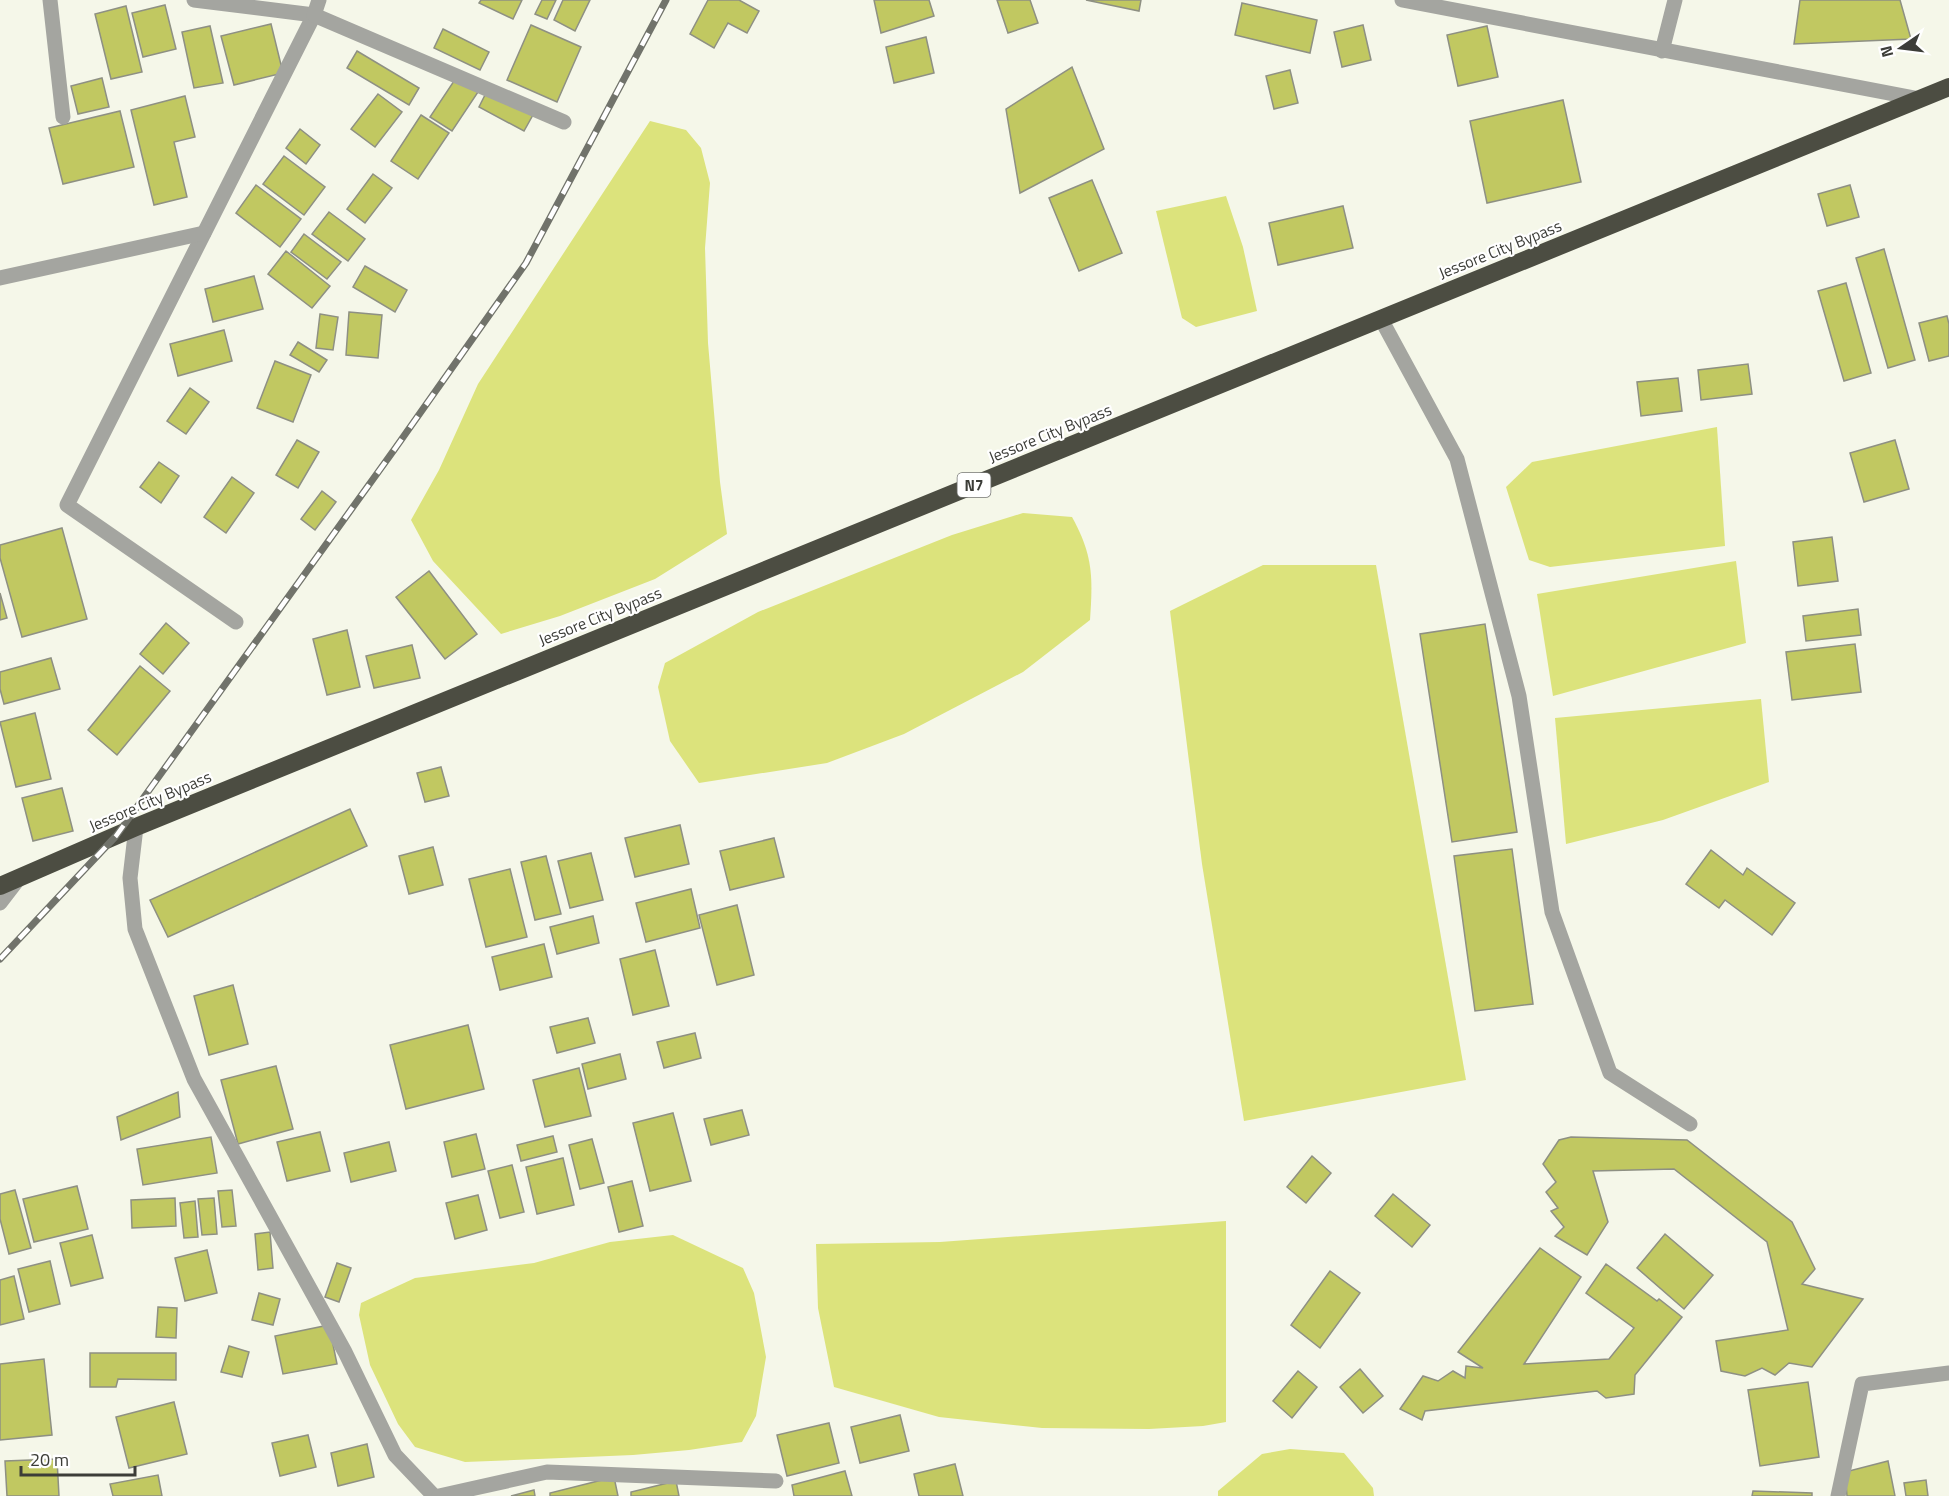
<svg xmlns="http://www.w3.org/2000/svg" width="1949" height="1496" font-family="'Titillium Web',sans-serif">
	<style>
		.water { fill: #dce37c }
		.building { fill: #c1c861; stroke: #8e9083; stroke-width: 1.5 }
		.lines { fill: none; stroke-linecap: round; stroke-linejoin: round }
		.minor { stroke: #a4a5a0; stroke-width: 15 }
		.highway { stroke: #4c4d42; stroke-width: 18 }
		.rail-casing { stroke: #71736b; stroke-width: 7 }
		.rail { stroke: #fff; stroke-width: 4.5; stroke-dasharray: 14; stroke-linecap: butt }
		.labels { text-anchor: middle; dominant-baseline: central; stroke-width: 4.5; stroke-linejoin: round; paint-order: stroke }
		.shield { fill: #fff; stroke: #767774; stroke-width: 1.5 }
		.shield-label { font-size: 15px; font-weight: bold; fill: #3c3d38 }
		.street-label { font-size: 16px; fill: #3c3d38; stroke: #fff }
	</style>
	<rect width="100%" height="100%" fill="#f5f7e9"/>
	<g class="water">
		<polygon points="650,121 686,130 701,148 710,183 705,248 708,343 720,482 727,534 655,579 560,616 501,634 433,561 411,520 439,470 478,384"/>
		<polygon points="1226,196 1243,247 1257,311 1196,327 1182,318 1156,211"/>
		<polygon points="1717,427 1725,546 1550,567 1529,560 1506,487 1532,462"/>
		<path d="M1023 513 1072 517C1093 555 1093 577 1090 620L1023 672 904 734 827 763 699 783 670 741 658 687 665 663 758 612 952 535Z"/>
		<polygon points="1736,561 1746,643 1553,696 1537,594"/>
		<polygon points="1263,565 1376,565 1466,1080 1244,1121 1202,864 1170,611"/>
		<polygon points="1761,699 1769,782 1663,820 1566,844 1555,718"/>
		<polygon points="1226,1221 1226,1422 1203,1426 1149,1429 1042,1428 939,1417 834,1387 818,1308 816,1244 940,1242"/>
		<polygon points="673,1235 743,1268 754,1293 766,1357 756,1416 742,1442 689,1450 633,1455 465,1462 415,1447 398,1424 370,1365 359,1315 361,1303 415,1278 534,1263 610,1242"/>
		<polygon points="1290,1449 1344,1453 1373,1488 1374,1496 1218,1496 1218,1491 1262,1454"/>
	</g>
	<g class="building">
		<polygon points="481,0 522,0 513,19 479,3"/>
		<polygon points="542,0 556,0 547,19 535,14"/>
		<polygon points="563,0 590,0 575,31 554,20"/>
		<polygon points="708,0 739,0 759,11 747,33 728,23 714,48 690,34"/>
		<polygon points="874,0 929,0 934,16 881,33"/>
		<polygon points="997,0 1030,0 1038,23 1008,33"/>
		<polygon points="1086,0 1141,0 1139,11"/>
		<polygon points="1800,0 1900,0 1911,39 1794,44"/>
		<polygon points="1242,3 1317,20 1310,53 1235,35"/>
		<polygon points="165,5 176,49 143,57 132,13"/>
		<polygon points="126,6 142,72 111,79 95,14"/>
		<polygon points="271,24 283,73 234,85 221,36"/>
		<polygon points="531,25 581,47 557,102 507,80"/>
		<polygon points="1363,25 1371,60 1342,67 1334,32"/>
		<polygon points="210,26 223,83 194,88 182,32"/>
		<polygon points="1487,26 1498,77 1458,86 1447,35"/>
		<polygon points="443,29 489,52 480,70 434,48"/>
		<polygon points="926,37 934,73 894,83 886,47"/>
		<polygon points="357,51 419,88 409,105 347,68"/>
		<polygon points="1072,67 1104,149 1020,193 1006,109"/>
		<polygon points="1290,70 1298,103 1274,109 1266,76"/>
		<polygon points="102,78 109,107 78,114 71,86"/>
		<polygon points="456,78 478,92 452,131 430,117"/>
		<polygon points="488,89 534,113 524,131 479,107"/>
		<polygon points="378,94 402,112 375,147 351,129"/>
		<polygon points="185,96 195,137 174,142 187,197 154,205 131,110"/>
		<polygon points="1563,100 1581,182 1487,203 1470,121"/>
		<polygon points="120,111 134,167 63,184 49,128"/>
		<polygon points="421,115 449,133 418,179 391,161"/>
		<polygon points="300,129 320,145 306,164 286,148"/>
		<polygon points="284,156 325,187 304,215 263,184"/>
		<polygon points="373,174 392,188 365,223 347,209"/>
		<polygon points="1092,180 1122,253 1079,271 1049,198"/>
		<polygon points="256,185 301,219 280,247 236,213"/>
		<polygon points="1850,185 1859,217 1827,226 1818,194"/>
		<polygon points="1343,206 1353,248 1278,265 1269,223"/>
		<polygon points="329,212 365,239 348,261 312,234"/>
		<polygon points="304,234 341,262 327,279 291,252"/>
		<polygon points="1884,249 1915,360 1888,368 1856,258"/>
		<polygon points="286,251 330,286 312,308 268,274"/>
		<polygon points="365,266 407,290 395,312 353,287"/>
		<polygon points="254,276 263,309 213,322 205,289"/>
		<polygon points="1846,283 1871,373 1844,381 1818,291"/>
		<polygon points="349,312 382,315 378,358 346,355"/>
		<polygon points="320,314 338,317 333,350 316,348"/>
		<polygon points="1947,316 1949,324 1949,356 1929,361 1919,323"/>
		<polygon points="224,330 232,361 178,376 170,344"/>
		<polygon points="298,342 327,360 319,372 290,355"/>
		<polygon points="275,361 311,375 293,422 257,408"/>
		<polygon points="1748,364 1752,394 1701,400 1698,370"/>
		<polygon points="1678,378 1682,411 1641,416 1637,382"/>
		<polygon points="190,388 209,402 186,434 167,421"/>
		<polygon points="297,440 319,452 298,488 276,475"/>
		<polygon points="1895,440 1909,489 1864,502 1850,453"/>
		<polygon points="159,462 179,476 161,503 140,487"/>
		<polygon points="232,477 254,493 226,533 204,517"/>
		<polygon points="322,491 336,502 315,530 301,519"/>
		<polygon points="62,528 87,619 22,637 0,558 0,545"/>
		<polygon points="1832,537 1838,581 1798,586 1793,542"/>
		<polygon points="429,571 477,634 445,659 396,597"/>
		<polygon points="0,593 7,618 0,620"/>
		<polygon points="1858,609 1861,635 1806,641 1803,616"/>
		<polygon points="166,623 189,643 163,674 140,654"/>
		<polygon points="1485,624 1517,832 1452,842 1420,634"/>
		<polygon points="347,630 360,687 327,695 313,639"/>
		<polygon points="1855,644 1861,692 1792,700 1786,652"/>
		<polygon points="412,645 420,678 374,688 366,656"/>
		<polygon points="51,658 60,689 4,704 0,689 0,672"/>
		<polygon points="140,666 170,691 117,755 88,730"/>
		<polygon points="35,713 51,779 16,787 0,722"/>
		<polygon points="441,767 449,796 425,802 417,773"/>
		<polygon points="62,788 73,831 33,841 22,798"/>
		<polygon points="350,809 367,846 168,937 150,900"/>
		<polygon points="680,825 689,864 635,877 625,838"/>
		<polygon points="774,838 784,877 730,890 720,851"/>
		<polygon points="433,847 443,885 409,894 399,856"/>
		<polygon points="1512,849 1533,1004 1475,1011 1454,856"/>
		<polygon points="1711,850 1743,875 1747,868 1795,903 1772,935 1725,900 1719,908 1686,884"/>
		<polygon points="591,853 603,900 570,908 558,861"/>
		<polygon points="546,856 561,914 535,920 521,862"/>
		<polygon points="510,869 527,937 486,947 469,879"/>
		<polygon points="691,889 700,928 646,942 636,903"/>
		<polygon points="737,905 754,975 717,985 699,915"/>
		<polygon points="593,916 599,943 557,954 550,927"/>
		<polygon points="544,944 552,977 500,990 492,957"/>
		<polygon points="655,950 669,1006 633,1015 620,959"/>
		<polygon points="233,985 248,1044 209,1055 194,996"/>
		<polygon points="588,1018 595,1043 557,1053 550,1027"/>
		<polygon points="468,1025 484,1089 406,1109 390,1045"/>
		<polygon points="695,1033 701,1058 664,1068 657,1042"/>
		<polygon points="620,1054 626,1079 588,1089 582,1064"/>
		<polygon points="276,1066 293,1129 238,1144 221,1080"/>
		<polygon points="579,1068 591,1116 545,1127 533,1080"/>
		<polygon points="178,1092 180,1117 121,1140 117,1117"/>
		<polygon points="742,1110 749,1135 711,1145 704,1119"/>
		<polygon points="673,1113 691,1181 650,1191 633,1123"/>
		<polygon points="320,1132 330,1171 287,1181 277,1142"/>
		<polygon points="476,1134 485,1169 452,1177 444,1142"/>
		<polygon points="553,1136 557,1152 521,1161 517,1145"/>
		<polygon points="211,1137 217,1173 143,1185 137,1149"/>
		<polygon points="1571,1137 1687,1140 1792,1222 1815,1269 1802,1284 1863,1299 1812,1367 1789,1363 1775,1375 1762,1368 1745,1376 1721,1371 1716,1341 1788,1330 1767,1242 1674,1169 1593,1171 1608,1222 1587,1255 1555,1236 1564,1227 1551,1211 1558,1208 1546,1192 1556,1182 1543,1164 1559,1140"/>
		<polygon points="592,1139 604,1183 580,1189 569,1145"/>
		<polygon points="389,1142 396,1171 351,1182 344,1153"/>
		<polygon points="1312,1156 1331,1173 1306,1203 1287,1187"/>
		<polygon points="563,1158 574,1205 537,1214 526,1167"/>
		<polygon points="512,1165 524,1212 500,1218 488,1171"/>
		<polygon points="632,1181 643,1226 619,1232 608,1187"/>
		<polygon points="77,1186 88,1229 34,1242 23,1199"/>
		<polygon points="15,1190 31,1248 9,1254 0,1219 0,1194"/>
		<polygon points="232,1190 236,1226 222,1227 218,1191"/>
		<polygon points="1393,1194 1430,1225 1412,1247 1375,1216"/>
		<polygon points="478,1195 487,1230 455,1239 446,1203"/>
		<polygon points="175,1198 176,1226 132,1228 131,1200"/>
		<polygon points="214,1198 217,1234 202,1235 198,1199"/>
		<polygon points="195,1201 198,1237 184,1238 180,1203"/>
		<polygon points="270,1232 273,1268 258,1270 255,1234"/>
		<polygon points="1665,1234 1713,1275 1684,1309 1637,1268"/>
		<polygon points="92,1235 103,1278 71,1286 60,1243"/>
		<polygon points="1540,1248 1581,1277 1524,1364 1609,1359 1634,1328 1586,1293 1606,1264 1657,1301 1659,1299 1682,1317 1635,1375 1634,1394 1606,1398 1597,1391 1425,1411 1422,1420 1400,1409 1423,1376 1438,1381 1453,1371 1465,1378 1466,1366 1483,1368 1458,1352"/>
		<polygon points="207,1250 217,1293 185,1301 175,1258"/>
		<polygon points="50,1261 60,1304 29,1312 18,1269"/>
		<polygon points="337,1263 351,1268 339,1302 325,1297"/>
		<polygon points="1330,1271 1360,1293 1320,1348 1291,1325"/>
		<polygon points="14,1276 24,1319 0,1325 0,1280"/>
		<polygon points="259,1293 280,1299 273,1325 252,1320"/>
		<polygon points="158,1307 177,1308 176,1338 156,1337"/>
		<polygon points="329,1325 337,1364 283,1374 275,1336"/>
		<polygon points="229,1346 249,1352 242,1377 221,1372"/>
		<polygon points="90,1353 176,1353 176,1380 118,1379 116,1387 90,1387"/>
		<polygon points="44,1359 52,1435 0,1440 0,1364"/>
		<polygon points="1360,1369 1383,1396 1363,1413 1340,1387"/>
		<polygon points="1298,1371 1317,1387 1292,1418 1273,1401"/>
		<polygon points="1808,1382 1819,1457 1760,1466 1748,1390"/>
		<polygon points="174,1402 187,1454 129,1468 116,1417"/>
		<polygon points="900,1415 909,1451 860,1463 851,1427"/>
		<polygon points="829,1423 839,1463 787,1476 777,1435"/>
		<polygon points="308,1435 316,1467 280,1476 272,1443"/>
		<polygon points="367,1444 374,1477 338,1486 331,1453"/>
		<polygon points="57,1459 59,1496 7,1496 5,1461"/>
		<polygon points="1888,1461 1895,1496 1847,1496 1845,1472"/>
		<polygon points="955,1464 963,1496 919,1496 914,1474"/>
		<polygon points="845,1471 852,1496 794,1496 792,1485"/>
		<polygon points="158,1475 162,1496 113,1496 110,1484"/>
		<polygon points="614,1477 618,1496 550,1496 550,1493"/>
		<polygon points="1926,1480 1928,1496 1906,1496 1904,1483"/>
		<polygon points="676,1481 679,1496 631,1496 631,1492"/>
		<polygon points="534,1490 535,1496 511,1496"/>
		<polygon points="1753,1491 1812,1493 1812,1496 1752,1496"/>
	</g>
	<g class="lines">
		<g class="minor">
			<polyline points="50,0 63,117"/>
			<polyline points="194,0 314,15 67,505 236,622"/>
			<polyline points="319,0 314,15 564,122"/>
			<polyline points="1402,0 1920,99"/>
			<polyline points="1662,51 1675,0"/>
			<polyline points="0,278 204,233"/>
			<polyline points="1381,319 1457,459 1519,696 1552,912 1610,1073 1690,1124"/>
			<polyline points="136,827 130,878 135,929 194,1079 345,1352 395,1455 434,1496"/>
			<polyline points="0,903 20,877"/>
			<polyline points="439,1496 547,1472 776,1481"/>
			<polyline points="1838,1496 1862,1384 1949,1373"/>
		</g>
		<polyline class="highway" points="0,886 136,827 1949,87"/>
		<defs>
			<polyline id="rail" points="0,959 116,836 394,450 526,263 666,0"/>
		</defs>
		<use href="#rail" class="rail-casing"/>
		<use href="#rail" class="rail"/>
	</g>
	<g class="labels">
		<rect class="shield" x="957.5" y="473" width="33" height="24" rx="4.5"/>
		<g class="shield-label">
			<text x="974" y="485">N7</text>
		</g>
		<g class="street-label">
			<text transform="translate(1500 249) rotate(-22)">Jessore City Bypass</text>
			<text transform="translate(1050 433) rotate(-22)">Jessore City Bypass</text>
			<text transform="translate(600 616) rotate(-22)">Jessore City Bypass</text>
			<text transform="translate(150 801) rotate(-23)">Jessore City Bypass</text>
		</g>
	</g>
	<g transform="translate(1901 48) rotate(256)" stroke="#ffffff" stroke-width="4.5" paint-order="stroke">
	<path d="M0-4.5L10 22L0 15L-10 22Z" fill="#3c3d38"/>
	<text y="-9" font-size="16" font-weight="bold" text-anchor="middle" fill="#3c3d38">N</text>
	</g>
	<path d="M21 1466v9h114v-9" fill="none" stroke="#3c3d38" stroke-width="3"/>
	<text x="30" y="1466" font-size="18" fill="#3c3d38" stroke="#ffffff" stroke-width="4.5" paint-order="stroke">20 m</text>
</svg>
